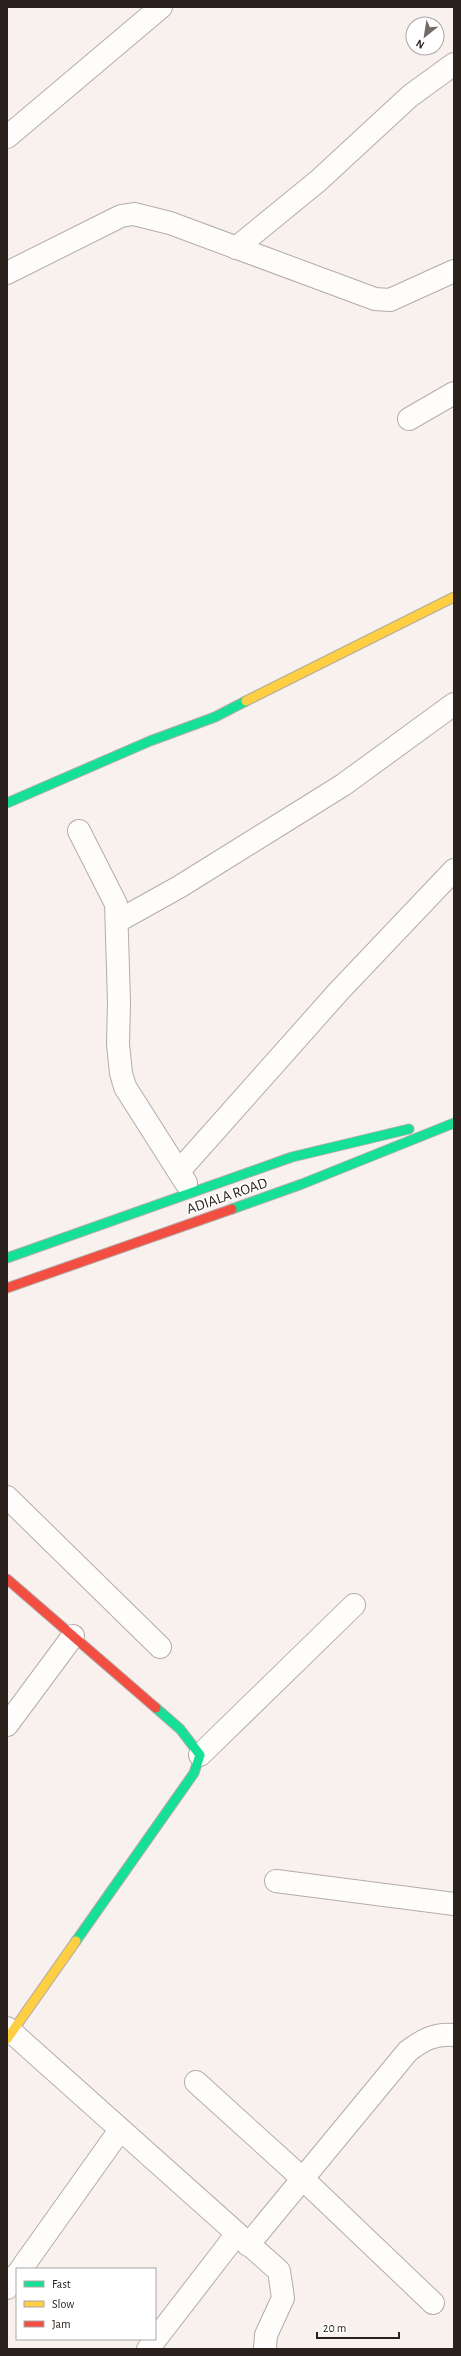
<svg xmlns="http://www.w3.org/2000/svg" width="461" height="2356" font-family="'Alegreya Sans',sans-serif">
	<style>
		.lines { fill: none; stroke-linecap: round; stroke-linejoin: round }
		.street-casing { stroke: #b4aca9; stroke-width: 24 }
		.fast-casing { stroke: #b4aca9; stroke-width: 11 }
		.slow-casing { stroke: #b4aca9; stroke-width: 11 }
		.jam-casing { stroke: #b4aca9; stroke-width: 11 }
		.street { stroke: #fefdfc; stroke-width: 22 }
		.fast { stroke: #16e098; stroke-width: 9 }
		.slow { stroke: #ffcf43; stroke-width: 9 }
		.jam { stroke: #f24e42; stroke-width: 9 }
		.labels { text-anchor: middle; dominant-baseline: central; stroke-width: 3.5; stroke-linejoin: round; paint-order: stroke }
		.street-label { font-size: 15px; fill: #2b221e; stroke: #fff }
	</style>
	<rect width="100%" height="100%" fill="#f9f1ee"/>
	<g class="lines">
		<defs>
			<g id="street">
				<polyline points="7,137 161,7"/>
				<polyline points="236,248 318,181 410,96 454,64"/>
				<polyline points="7,273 121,216 134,214 170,223 375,299 390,300 454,271"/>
				<polyline points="409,419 454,393"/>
				<polyline points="79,831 116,904 119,1002 118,1044 121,1073 125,1087 186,1183"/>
				<polyline points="118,921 179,887 343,785 454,704"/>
				<polyline points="179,1171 339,991 454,870"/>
				<polyline points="7,1497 160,1647"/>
				<polyline points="7,1725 73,1636"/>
				<polyline points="200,1755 354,1605"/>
				<polyline points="276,1881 454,1904"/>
				<polyline points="7,2028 279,2271 283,2298 266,2335 265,2349"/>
				<polyline points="196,2082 303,2179 433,2303"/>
				<path d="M248 2245 408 2051C423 2040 435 2033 454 2035"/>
				<polyline points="21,2269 120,2130"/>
				<polyline points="7,2288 17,2274"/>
				<polyline points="148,2349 236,2235"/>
			</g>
			<g id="fast">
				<polyline points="7,803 150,741 215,717 246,701"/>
				<polyline points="232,1209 302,1184 454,1123"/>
				<polyline points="7,1258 292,1157 409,1129"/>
				<polyline points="76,1941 194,1773 200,1755 180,1729 156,1708"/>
			</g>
			<g id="slow">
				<polyline points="246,701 454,597"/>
				<polyline points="7,2039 76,1941"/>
			</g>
			<g id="jam">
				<polyline points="7,1288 232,1209"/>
				<polyline points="7,1579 156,1708"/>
			</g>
		</defs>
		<use href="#street" class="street-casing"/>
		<use href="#fast" class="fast-casing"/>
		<use href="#slow" class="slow-casing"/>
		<use href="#jam" class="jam-casing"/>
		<use href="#street" class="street"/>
		<use href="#fast" class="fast"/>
		<use href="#slow" class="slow"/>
		<use href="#jam" class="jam"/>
	</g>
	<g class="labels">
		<g class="street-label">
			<text transform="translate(227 1196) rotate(-19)">ADIALA ROAD</text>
		</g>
	</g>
	<rect width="461" height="2356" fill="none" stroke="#2b221e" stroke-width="16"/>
	<rect x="16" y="2268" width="140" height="72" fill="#ffffff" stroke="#aaa7a5"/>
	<rect x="24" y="2281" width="20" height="6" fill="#16e098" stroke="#aaa7a5"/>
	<text x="52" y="2288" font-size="12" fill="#2b221e">Fast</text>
	<rect x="24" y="2301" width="20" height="6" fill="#ffcf43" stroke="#aaa7a5"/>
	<text x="52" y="2308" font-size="12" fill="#2b221e">Slow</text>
	<rect x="24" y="2321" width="20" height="6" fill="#f24e42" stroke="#aaa7a5"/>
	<text x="52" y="2328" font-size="12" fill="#2b221e">Jam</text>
	<g transform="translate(425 36) rotate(210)"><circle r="19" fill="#ffffff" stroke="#aaa7a5"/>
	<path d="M0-3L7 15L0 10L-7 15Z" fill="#736a67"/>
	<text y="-6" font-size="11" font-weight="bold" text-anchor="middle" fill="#2b221e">N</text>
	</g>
	<path d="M317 2332v6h82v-6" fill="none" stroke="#2b221e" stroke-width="2"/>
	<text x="323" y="2332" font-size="12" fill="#2b221e" stroke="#ffffff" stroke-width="3" paint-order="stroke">20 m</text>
</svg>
